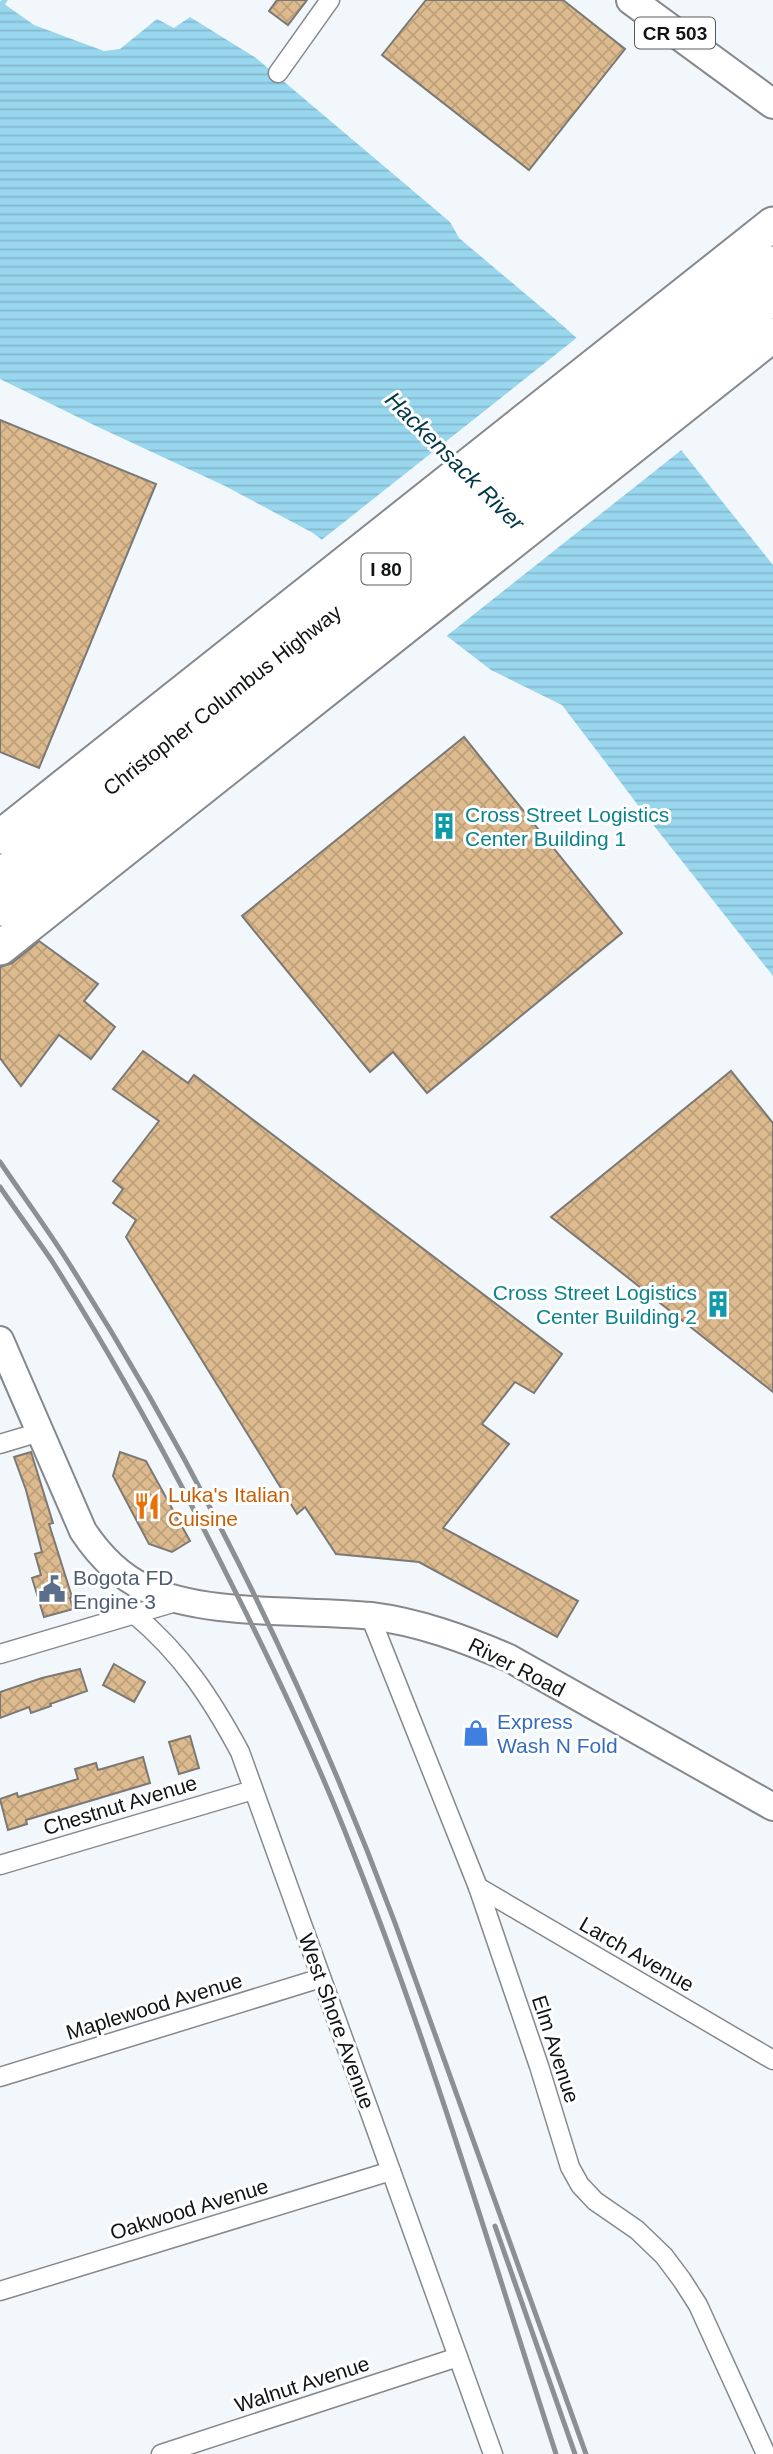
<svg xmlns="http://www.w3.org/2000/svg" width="773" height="2454" font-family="Arial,sans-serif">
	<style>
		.water { fill: url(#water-rules) }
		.pier { fill: #f2f7fb }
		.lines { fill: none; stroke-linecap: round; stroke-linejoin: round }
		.stream { stroke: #99d7ef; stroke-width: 5 }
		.building { fill: url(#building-cross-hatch); stroke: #7c7975; stroke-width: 2 }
		.street-casing { stroke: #85898d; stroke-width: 21 }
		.secondary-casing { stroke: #85898d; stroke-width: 30 }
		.primary-casing { stroke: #85898d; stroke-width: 32 }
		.highway-casing { stroke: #85898d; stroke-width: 37 }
		.street { stroke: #fff; stroke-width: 18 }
		.secondary { stroke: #fff; stroke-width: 26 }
		.primary { stroke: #fff; stroke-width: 28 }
		.highway { stroke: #fff; stroke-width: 33 }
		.rail { stroke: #8d9093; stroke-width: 5 }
		.labels { text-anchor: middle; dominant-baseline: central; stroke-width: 6; stroke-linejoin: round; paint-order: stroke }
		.shield { fill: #fff; stroke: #585a5a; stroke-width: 2 }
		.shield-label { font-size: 19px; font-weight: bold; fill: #111314 }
		.street-label { font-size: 21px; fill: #111314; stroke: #fff }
		.culture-label { font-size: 21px; fill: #0d838f; stroke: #fff; text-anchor: start }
		.food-label { font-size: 21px; fill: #c56008; stroke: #fff; text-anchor: start }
		.service-label { font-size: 21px; fill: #4e5e75; stroke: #fff; text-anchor: start }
		.shop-label { font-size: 21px; fill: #366cbe; stroke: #fff; text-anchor: start }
		.water-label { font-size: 23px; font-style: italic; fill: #003748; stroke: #fff }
	</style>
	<defs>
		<pattern id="water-rules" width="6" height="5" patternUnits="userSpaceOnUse" patternTransform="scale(1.75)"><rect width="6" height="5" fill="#99d7ef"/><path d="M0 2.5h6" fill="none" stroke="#83b8cc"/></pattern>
		<pattern id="building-cross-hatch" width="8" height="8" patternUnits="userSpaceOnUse" patternTransform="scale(1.75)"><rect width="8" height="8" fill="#ddbb8f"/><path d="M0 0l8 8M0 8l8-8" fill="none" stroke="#bda07a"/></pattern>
	</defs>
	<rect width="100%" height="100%" fill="#f2f7fb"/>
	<polygon class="water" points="0,1 34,25 104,51 120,49 157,19 174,28 190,17 256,58 450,222 459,238 561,324 629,385 773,565 773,976 647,817 562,705 491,670 313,533 225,486 96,426 0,379"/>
	<polygon class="pier" points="579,336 631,383 684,448 444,638 319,542"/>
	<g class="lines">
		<polyline class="stream" points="0,6 5,0"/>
	</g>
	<g class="building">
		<polygon points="277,0 307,0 288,25 269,11"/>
		<polygon points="426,0 563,0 625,49 529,170 382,55"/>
		<polygon points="0,420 156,484 39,768 0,752"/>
		<polygon points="464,737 622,933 427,1093 393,1052 370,1072 242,916"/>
		<polygon points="39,941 98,984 84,1001 115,1027 91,1059 59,1035 21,1086 0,1058 0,967 12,963"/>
		<polygon points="143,1051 188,1083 194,1075 562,1354 534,1393 515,1382 482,1424 509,1444 443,1528 578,1601 557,1637 419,1562 336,1554 305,1507 297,1514 126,1237 136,1220 113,1203 123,1189 113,1181 159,1121 113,1089"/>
		<polygon points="731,1071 773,1123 773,1392 551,1217"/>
		<polygon points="31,1452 53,1523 49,1524 72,1597 70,1598 73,1609 44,1617 32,1578 41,1575 35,1554 42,1552 26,1490 14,1457"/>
		<polygon points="120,1452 146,1461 190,1541 172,1552 149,1544 113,1476"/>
		<polygon points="114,1664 145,1682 134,1702 103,1685"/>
		<polygon points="80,1669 87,1691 50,1704 51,1706 31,1713 29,1707 0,1718 0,1692 42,1678"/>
		<polygon points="190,1736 199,1768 179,1774 169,1742"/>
		<polygon points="143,1757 150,1783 26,1820 27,1824 8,1830 0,1799 17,1793 18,1797 78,1779 75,1769 96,1763 98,1770"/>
	</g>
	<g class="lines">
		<defs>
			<g id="street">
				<polyline points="278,73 330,0"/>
				<polyline points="0,1444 40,1432"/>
				<path d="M134 1614C182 1654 211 1698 240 1752L493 2454"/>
				<polyline points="370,1616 478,1887 539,2066 570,2167 580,2185 595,2201 637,2230 664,2256 682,2280 698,2305 766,2454"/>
				<polyline points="0,1654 179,1601"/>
				<polyline points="0,1865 253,1790"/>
				<polyline points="478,1887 773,2060"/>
				<polyline points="0,2077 321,1978"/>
				<polyline points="0,2291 391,2171"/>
				<polyline points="161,2454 458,2357"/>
			</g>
			<path id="secondary" d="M0 1340 83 1531C99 1555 119 1576 145 1588 205 1617 304 1609 371 1616 419 1622 465 1639 509 1658L773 1807"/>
			<polyline id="primary" points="631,0 773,104"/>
			<g id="highway">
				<polyline points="0,837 773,224"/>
				<polyline points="0,876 773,263"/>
				<polyline points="0,909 773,297"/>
				<polyline points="0,948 773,335"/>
			</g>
		</defs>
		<use href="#street" class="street-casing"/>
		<use href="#secondary" class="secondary-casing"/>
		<use href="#primary" class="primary-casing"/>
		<use href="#highway" class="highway-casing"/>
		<use href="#street" class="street"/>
		<use href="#secondary" class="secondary"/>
		<use href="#primary" class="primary"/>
		<use href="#highway" class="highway"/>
		<g class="rail">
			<path d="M0 1162C21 1193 43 1223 63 1254 197 1463 308 1690 395 1923L586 2454"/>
			<path d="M0 1187C17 1212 35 1236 52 1261 118 1365 177 1474 232 1585 276 1672 318 1761 353 1852 431 2049 491 2253 556 2454"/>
			<polyline points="495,2226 575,2454"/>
		</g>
	</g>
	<defs>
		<symbol id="building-bare" viewBox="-9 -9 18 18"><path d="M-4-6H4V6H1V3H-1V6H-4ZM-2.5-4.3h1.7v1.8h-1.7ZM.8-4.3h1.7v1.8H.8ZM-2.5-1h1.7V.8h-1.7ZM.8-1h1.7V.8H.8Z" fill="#0f9aa8" stroke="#fff" stroke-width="2.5" paint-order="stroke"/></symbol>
		<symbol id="restaurant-bare" viewBox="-9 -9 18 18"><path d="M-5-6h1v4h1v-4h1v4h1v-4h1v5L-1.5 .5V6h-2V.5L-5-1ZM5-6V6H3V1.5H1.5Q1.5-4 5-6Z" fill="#e8710a" stroke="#fff" stroke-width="2.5" paint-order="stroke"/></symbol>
		<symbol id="civic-bare" viewBox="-9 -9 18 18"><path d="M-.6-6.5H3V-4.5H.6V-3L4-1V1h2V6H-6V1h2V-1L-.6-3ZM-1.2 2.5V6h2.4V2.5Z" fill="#5c6f8a" stroke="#fff" stroke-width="2.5" paint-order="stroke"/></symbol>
		<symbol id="shop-bare" viewBox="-9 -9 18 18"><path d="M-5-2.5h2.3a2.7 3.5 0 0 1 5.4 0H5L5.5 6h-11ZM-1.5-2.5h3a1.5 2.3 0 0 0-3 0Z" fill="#3f7fe0" stroke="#fff" stroke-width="2.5" paint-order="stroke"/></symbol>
	</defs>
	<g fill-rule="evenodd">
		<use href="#building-bare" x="425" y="807" width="38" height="38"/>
		<use href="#building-bare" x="699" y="1285" width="38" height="38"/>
		<use href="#restaurant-bare" x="128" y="1487" width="38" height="38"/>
		<use href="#civic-bare" x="33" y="1570" width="38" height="38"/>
		<use href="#shop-bare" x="457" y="1714" width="38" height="38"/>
	</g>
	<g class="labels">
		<g class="shield">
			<rect x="635" y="17.5" width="80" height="31" rx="5"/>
			<rect x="361.5" y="553.5" width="49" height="31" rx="5"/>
		</g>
		<g class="shield-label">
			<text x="675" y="33">CR 503</text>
			<text x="386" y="569">I 80</text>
		</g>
		<g class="street-label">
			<text transform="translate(222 700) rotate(-38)">Christopher Columbus Highway</text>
			<text transform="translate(517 1667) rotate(27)">River Road</text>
			<text transform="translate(120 1805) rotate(-17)">Chestnut Avenue</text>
			<text transform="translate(637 1954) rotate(30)">Larch Avenue</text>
			<text transform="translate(154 2006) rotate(-17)">Maplewood Avenue</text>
			<text transform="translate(337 2021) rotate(70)">West Shore Avenue</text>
			<text transform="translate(556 2049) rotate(72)">Elm Avenue</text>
			<text transform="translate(189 2209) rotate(-17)">Oakwood Avenue</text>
			<text transform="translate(302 2384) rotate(-18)">Walnut Avenue</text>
		</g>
		<g class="culture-label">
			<text x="465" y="814">Cross Street Logistics<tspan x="465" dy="24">Center Building 1</tspan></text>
			<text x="697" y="1292" text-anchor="end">Cross Street Logistics<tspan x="697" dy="24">Center Building 2</tspan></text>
		</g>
		<g class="food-label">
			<text x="168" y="1494">Luka's Italian<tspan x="168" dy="24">Cuisine</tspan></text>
		</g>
		<g class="service-label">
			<text x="73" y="1577">Bogota FD<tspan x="73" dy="24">Engine 3</tspan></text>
		</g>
		<g class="shop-label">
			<text x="497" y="1721">Express<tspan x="497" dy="24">Wash N Fold</tspan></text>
		</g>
		<g class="water-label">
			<text transform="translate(455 461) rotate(45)">Hackensack River</text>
		</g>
	</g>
</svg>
